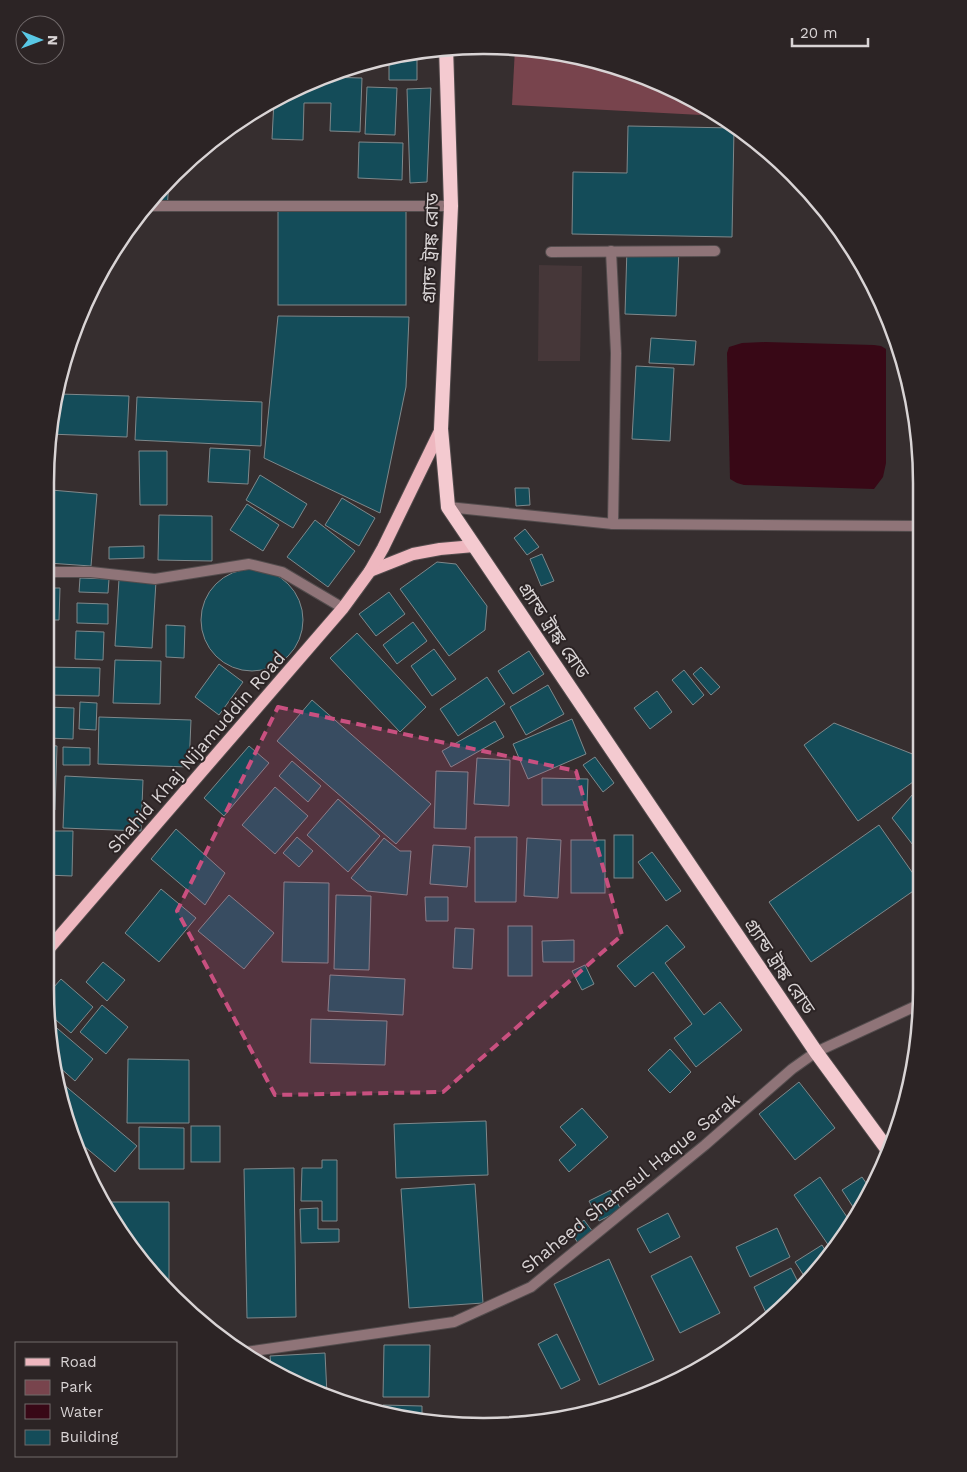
<svg xmlns="http://www.w3.org/2000/svg" width="967" height="1472" font-family="'Work Sans','Noto Sans Bengali',sans-serif">
	<style>
		.built { fill: #463739 }
		.green { fill: #78444d }
		.water { fill: #380816 }
		.building { fill: #144c59; stroke: #7f888b }
		.lines { fill: none; stroke-linecap: round; stroke-linejoin: round }
		.minor-casing { stroke: #534c4d; stroke-width: 12 }
		.primary-casing { stroke: #534c4d; stroke-width: 14 }
		.trunk-casing { stroke: #534c4d; stroke-width: 16 }
		.minor { stroke: #8f7478; stroke-width: 10 }
		.primary { stroke: #eeb7bf; stroke-width: 12 }
		.trunk { stroke: #f4cad0; stroke-width: 14 }
		.marked { fill: #c95080; fill-opacity: 0.2; stroke: #c95080; stroke-width: 4; stroke-dasharray: 10 6; stroke-linejoin: round }
		.labels { text-anchor: middle; dominant-baseline: central; stroke-width: 4; stroke-linejoin: round; paint-order: stroke }
		.street-label { font-size: 18px; fill: #d9d4d5; stroke: #2c2425 }
		.rim { fill: none; stroke: #d9d4d5; stroke-width: 2.5 }
	</style>
	<rect width="100%" height="100%" fill="#362e2f"/>
	<polygon class="built" points="539,265 582,266 580,361 538,361"/>
	<polygon class="green" points="515,48 540,49 624,68 702,104 720,116 512,105"/>
	<polygon class="water" points="765,342 874,345 881,346 886,349 886,463 883,477 874,489 744,485 737,483 730,479 727,353 729,347 742,343"/>
	<g class="building">
		<polygon points="417,52 417,80 389,80 389,57"/>
		<polygon points="389,57 389,62 370,62 370,60"/>
		<polygon points="325,77 362,78 360,132 330,131 331,103 304,103 303,140 272,139 274,100 289,90"/>
		<polygon points="367,87 397,88 395,135 365,134"/>
		<polygon points="431,88 427,182 410,183 407,89"/>
		<polygon points="628,126 734,128 732,237 572,234 573,172 627,173"/>
		<polygon points="359,142 403,143 402,180 358,178"/>
		<polygon points="169,180 167,211 144,209 154,195"/>
		<rect x="278" y="208" width="128" height="97"/>
		<polygon points="627,248 679,250 676,316 625,314"/>
		<polygon points="278,316 409,317 406,387 380,513 264,458"/>
		<polygon points="651,338 696,341 694,365 649,363"/>
		<polygon points="636,366 674,368 670,441 632,439"/>
		<polygon points="59,394 129,396 127,437 49,434 49,426"/>
		<polygon points="137,397 262,402 261,446 135,440"/>
		<polygon points="210,448 250,450 248,484 208,482"/>
		<polygon points="139,451 167,451 167,505 140,505"/>
		<polygon points="260,475 307,504 293,528 246,500"/>
		<polygon points="515,488 529,488 530,505 516,506"/>
		<polygon points="51,490 97,494 91,566 48,563 48,529"/>
		<polygon points="342,498 375,518 359,546 325,525"/>
		<polygon points="247,504 279,525 263,551 230,530"/>
		<polygon points="159,515 212,516 212,561 158,560"/>
		<polygon points="315,520 355,551 328,587 287,557"/>
		<polygon points="525,529 539,547 527,555 514,538"/>
		<polygon points="144,546 144,558 109,559 109,547"/>
		<polygon points="542,554 554,581 541,586 530,559"/>
		<polygon points="437,562 456,564 487,606 485,630 449,656 400,589"/>
		<circle cx="252" cy="620" r="51"/>
		<polygon points="80,578 109,579 108,593 79,592"/>
		<polygon points="119,579 156,581 152,648 115,646"/>
		<polygon points="48,588 60,588 59,620 47,620"/>
		<polygon points="389,592 405,614 376,636 359,614"/>
		<polygon points="77,603 108,604 108,624 77,623"/>
		<polygon points="413,622 427,641 397,664 383,645"/>
		<polygon points="166,625 185,626 184,658 166,657"/>
		<polygon points="76,631 104,632 103,660 75,659"/>
		<polygon points="357,633 426,707 400,732 330,658"/>
		<polygon points="434,649 456,679 432,696 411,666"/>
		<polygon points="529,651 544,674 513,694 498,671"/>
		<polygon points="115,660 161,661 160,704 113,703"/>
		<polygon points="219,664 243,682 219,715 195,697"/>
		<polygon points="47,667 100,668 99,696 47,695"/>
		<polygon points="701,667 720,687 711,695 693,674"/>
		<polygon points="684,670 704,695 693,705 672,680"/>
		<polygon points="487,677 505,704 458,736 440,709"/>
		<polygon points="548,685 564,714 526,735 510,707"/>
		<polygon points="657,691 672,712 650,729 634,708"/>
		<polygon points="312,700 431,804 396,844 277,741"/>
		<polygon points="80,702 97,703 96,730 79,729"/>
		<polygon points="47,707 74,708 73,739 47,738"/>
		<polygon points="99,717 191,720 189,767 98,764"/>
		<polygon points="572,719 586,754 528,779 513,744"/>
		<polygon points="495,721 504,737 451,767 442,751"/>
		<polygon points="834,723 915,755 920,762 920,777 858,821 804,745"/>
		<polygon points="47,745 57,746 55,810 46,810"/>
		<polygon points="249,746 269,763 224,816 204,798"/>
		<polygon points="63,747 90,748 90,765 63,765"/>
		<polygon points="595,757 614,783 603,792 583,765"/>
		<polygon points="477,758 510,760 509,806 474,804"/>
		<polygon points="292,761 321,786 308,802 279,776"/>
		<polygon points="436,771 468,772 466,829 434,828"/>
		<polygon points="65,776 143,780 141,831 63,828"/>
		<polygon points="542,778 588,779 587,805 542,805"/>
		<polygon points="920,786 919,847 916,849 892,818"/>
		<polygon points="275,787 308,816 275,854 242,825"/>
		<polygon points="338,799 380,836 348,872 307,835"/>
		<polygon points="879,825 919,882 919,887 811,962 769,902"/>
		<polygon points="176,829 225,873 205,905 151,859"/>
		<polygon points="46,831 73,831 72,876 46,875"/>
		<rect x="614" y="835" width="19" height="43"/>
		<polygon points="297,837 313,851 299,867 283,853"/>
		<polygon points="475,837 517,837 516,902 475,902"/>
		<polygon points="384,838 400,851 411,851 407,895 367,891 351,878"/>
		<polygon points="527,838 561,840 558,898 524,896"/>
		<rect x="571" y="840" width="34" height="53"/>
		<polygon points="433,845 470,847 467,887 430,884"/>
		<polygon points="652,852 681,891 666,901 638,862"/>
		<polygon points="284,882 329,883 328,963 282,962"/>
		<polygon points="161,889 196,918 159,962 125,933"/>
		<polygon points="229,895 274,933 244,969 198,931"/>
		<polygon points="336,895 371,896 369,970 334,969"/>
		<polygon points="425,897 448,897 448,921 426,921"/>
		<polygon points="667,925 685,947 665,963 704,1015 720,1002 742,1030 696,1067 674,1038 692,1024 653,972 635,987 617,966"/>
		<rect x="508" y="926" width="24" height="50"/>
		<polygon points="455,928 474,929 472,969 453,968"/>
		<polygon points="574,940 574,962 543,962 542,941"/>
		<polygon points="103,962 125,980 107,1001 86,982"/>
		<polygon points="585,965 594,984 582,990 572,971"/>
		<polygon points="330,975 405,979 403,1015 328,1011"/>
		<polygon points="61,979 93,1007 71,1033 49,1014 46,996"/>
		<polygon points="102,1005 128,1027 106,1054 80,1032"/>
		<polygon points="311,1019 387,1021 385,1065 310,1063"/>
		<polygon points="51,1023 93,1059 75,1081 58,1066"/>
		<polygon points="670,1049 691,1072 670,1093 648,1070"/>
		<polygon points="128,1059 189,1060 189,1123 127,1123"/>
		<polygon points="799,1082 835,1128 795,1160 759,1114"/>
		<polygon points="63,1084 137,1146 115,1172 72,1136 68,1129 61,1087"/>
		<polygon points="582,1108 608,1137 569,1172 559,1160 576,1145 560,1127"/>
		<polygon points="486,1121 488,1175 396,1178 394,1124"/>
		<rect x="191" y="1126" width="29" height="36"/>
		<polygon points="139,1127 184,1128 184,1169 139,1169"/>
		<polygon points="322,1160 337,1160 337,1221 322,1221 322,1201 301,1201 302,1168 322,1168"/>
		<polygon points="294,1168 296,1317 247,1318 244,1169"/>
		<polygon points="820,1177 849,1220 831,1249 794,1195"/>
		<polygon points="862,1177 869,1187 855,1210 842,1190"/>
		<polygon points="475,1184 483,1303 409,1308 401,1189"/>
		<polygon points="611,1190 621,1210 599,1221 589,1201"/>
		<polygon points="104,1202 169,1202 169,1285 119,1232"/>
		<polygon points="318,1208 318,1229 339,1229 339,1242 301,1243 300,1209"/>
		<polygon points="668,1213 680,1237 650,1253 637,1229"/>
		<polygon points="584,1220 593,1232 578,1243 570,1231"/>
		<polygon points="777,1228 790,1257 750,1277 736,1247"/>
		<polygon points="822,1245 828,1255 813,1277 808,1282 795,1262"/>
		<polygon points="691,1256 720,1313 680,1333 651,1276"/>
		<polygon points="609,1259 654,1360 599,1385 554,1284"/>
		<polygon points="791,1268 801,1288 768,1317 754,1287"/>
		<polygon points="557,1334 580,1380 561,1389 538,1344"/>
		<polygon points="384,1345 430,1345 429,1397 383,1397"/>
		<polygon points="325,1353 327,1395 271,1365 270,1356"/>
		<polygon points="383,1405 422,1406 422,1419 383,1412"/>
		<polygon points="447,1423 490,1423 455,1426 447,1425"/>
	</g>
	<g class="lines">
		<defs>
			<g id="minor">
				<polyline points="146,206 451,206"/>
				<polyline points="611,251 616,353 613,524"/>
				<polyline points="551,252 715,251"/>
				<polyline points="448,507 613,524 921,526"/>
				<polyline points="48,572 91,572 155,579 249,564 282,572 343,608"/>
				<polyline points="246,1352 454,1322 531,1287 705,1145 792,1069 816,1052 918,1005"/>
			</g>
			<g id="primary">
				<polyline points="370,571 413,554 440,549 474,546"/>
				<polyline points="45,953 343,608 370,571 383,548 441,429"/>
			</g>
			<polyline id="trunk" points="446,47 451,206 441,429 448,507 816,1052 890,1153"/>
		</defs>
		<use href="#minor" class="minor-casing"/>
		<use href="#primary" class="primary-casing"/>
		<use href="#trunk" class="trunk-casing"/>
		<use href="#minor" class="minor"/>
		<use href="#primary" class="primary"/>
		<use href="#trunk" class="trunk"/>
	</g>
	<path class="marked" d="M278 707 576 771 622 935 443 1092 275 1095 177 911Z"/>
	<g class="labels">
		<g class="street-label">
			<text transform="translate(430 248) rotate(-88)">গ্র্যান্ড ট্রাঙ্ক রোড</text>
			<text transform="translate(554 630) rotate(56)">গ্র্যান্ড ট্রাঙ্ক রোড</text>
			<text transform="translate(196 752) rotate(-49)">Shahid Khaj Nijamuddin Road</text>
			<text transform="translate(780 966) rotate(56)">গ্র্যান্ড ট্রাঙ্ক রোড</text>
			<text transform="translate(630 1183) rotate(-39)">Shaheed Shamsul Haque Sarak</text>
		</g>
	</g>
	<path d="M0 0H967V1472H0ZM483 54H484A429 429 0 0 1 913 483V989A429 429 0 0 1 484 1418H483A429 429 0 0 1 54 989V483A429 429 0 0 1 483 54Z" fill="#2c2425" fill-rule="evenodd"/>
	<path class="rim" d="M483 54H484A429 429 0 0 1 913 483V989A429 429 0 0 1 484 1418H483A429 429 0 0 1 54 989V483A429 429 0 0 1 483 54Z"/>
	<rect x="15" y="1342" width="162" height="115" fill="#2c2425" stroke="#716a6b"/>
	<rect x="25" y="1358" width="25" height="8" fill="#eeb7bf" stroke="#716a6b"/>
	<text x="60" y="1367" font-size="15" fill="#d9d4d5">Road</text>
	<rect x="25" y="1380" width="25" height="15" fill="#78444d" stroke="#716a6b"/>
	<text x="60" y="1392" font-size="15" fill="#d9d4d5">Park</text>
	<rect x="25" y="1404" width="25" height="15" fill="#380816" stroke="#716a6b"/>
	<text x="60" y="1417" font-size="15" fill="#d9d4d5">Water</text>
	<rect x="25" y="1430" width="25" height="15" fill="#144c59" stroke="#716a6b"/>
	<text x="60" y="1442" font-size="15" fill="#d9d4d5">Building</text>
	<g transform="translate(40 40) rotate(91)"><circle r="24" fill="#2c2425" stroke="#716a6b"/>
	<path d="M0-4L9 19L0 12L-9 19Z" fill="#59c8e5"/>
	<text y="-8" font-size="14" font-weight="bold" text-anchor="middle" fill="#d9d4d5">N</text>
	</g>
	<path d="M792 38v8h76v-8" fill="none" stroke="#d9d4d5" stroke-width="2.5"/>
	<text x="800" y="38" font-size="15" fill="#d9d4d5" stroke="#2c2425" stroke-width="4" paint-order="stroke">20 m</text>
</svg>
